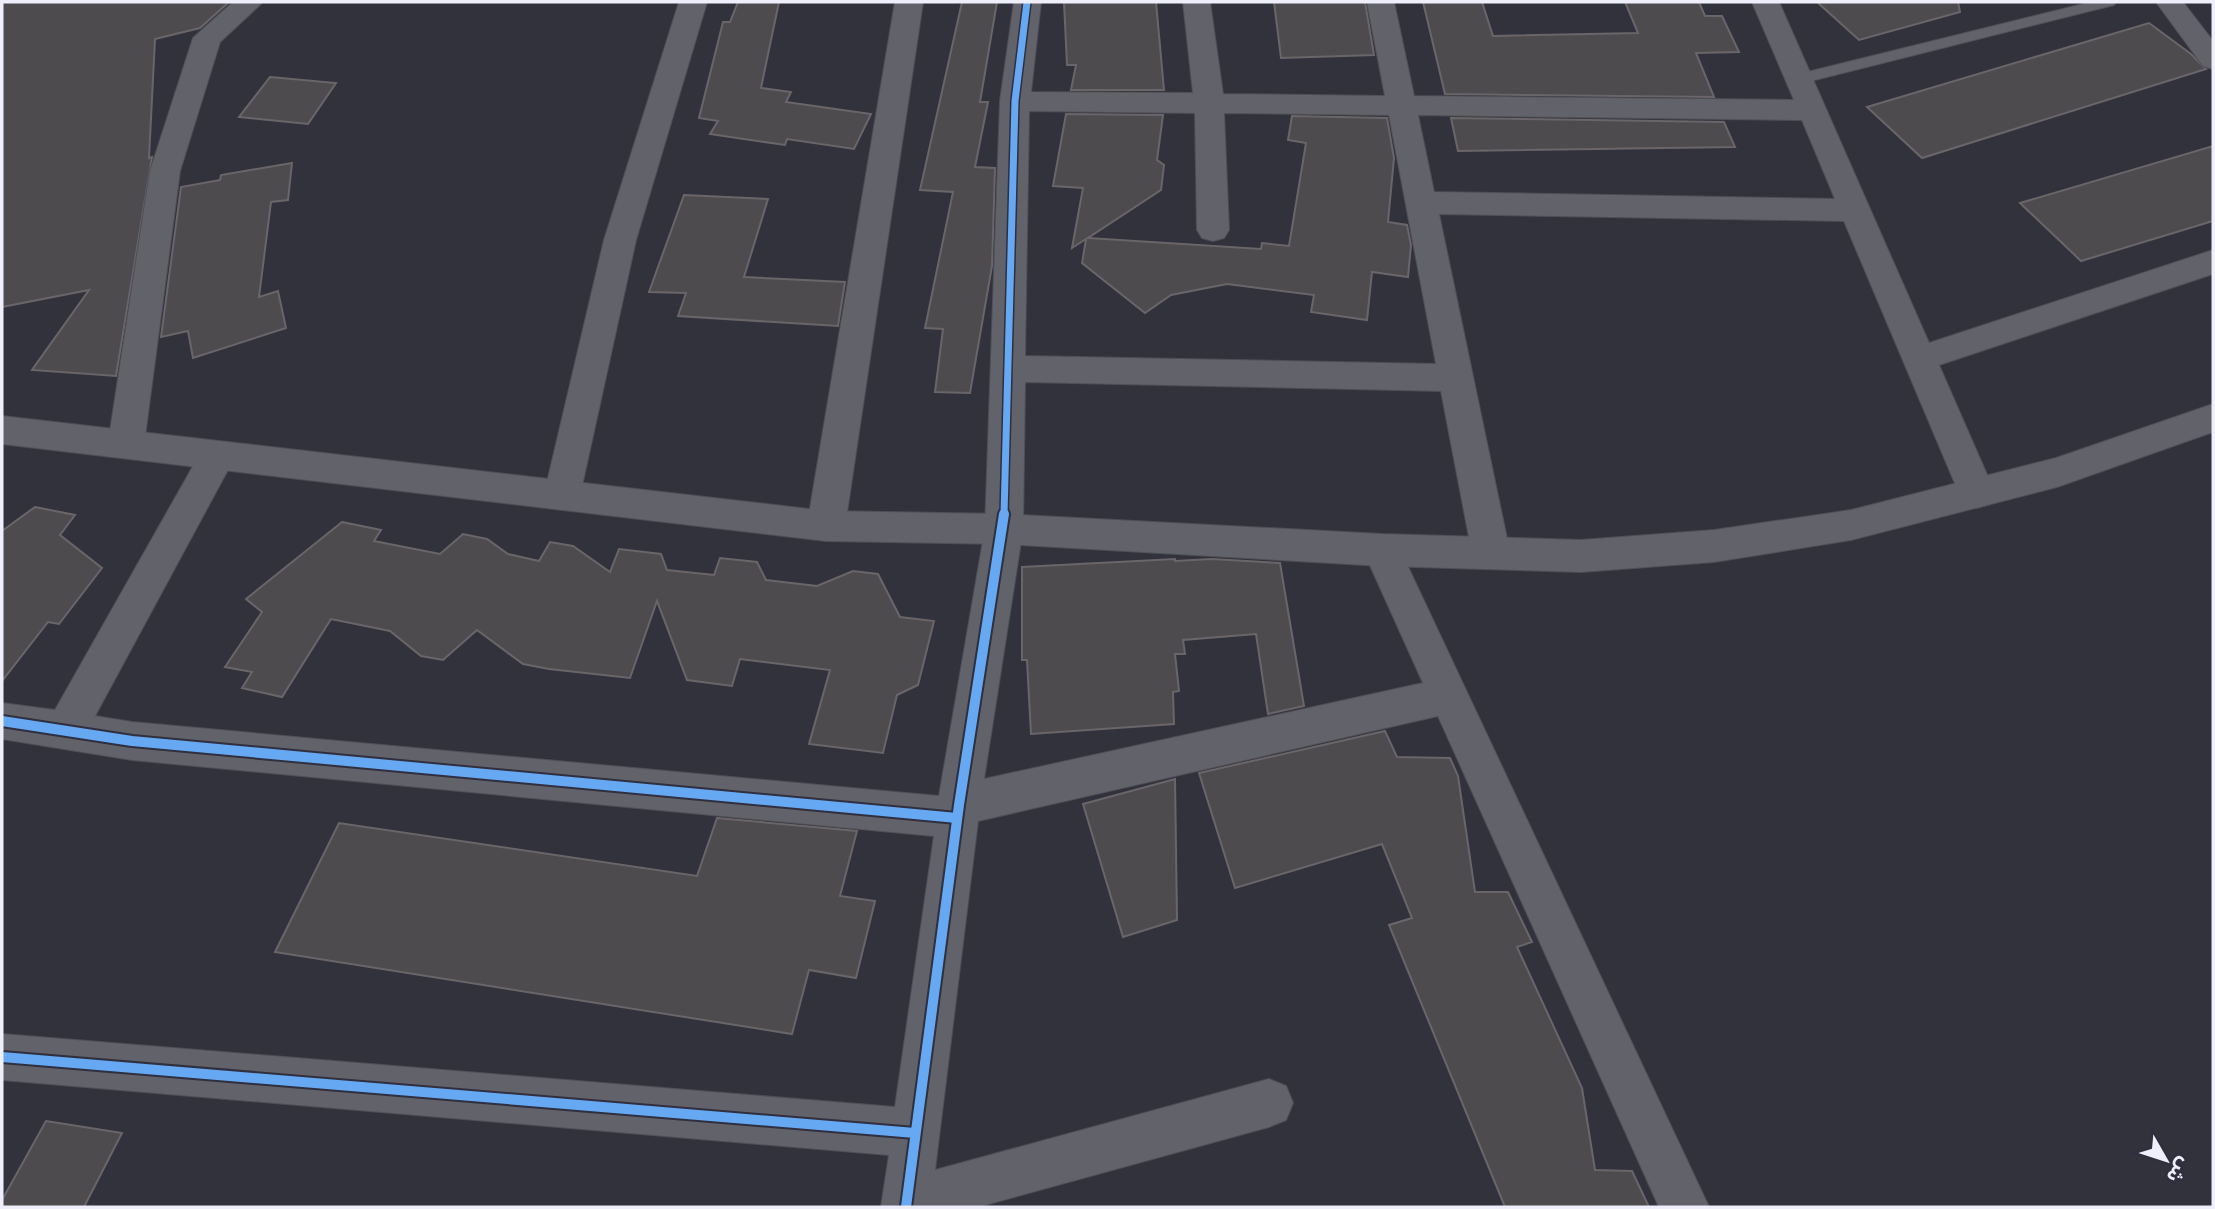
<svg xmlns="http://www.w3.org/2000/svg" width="2215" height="1209" font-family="'Golos Text','Noto Sans Arabic',sans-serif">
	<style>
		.building { fill: #4e4b4f; stroke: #6a6569; stroke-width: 2 }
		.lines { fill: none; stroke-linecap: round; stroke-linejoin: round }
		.service-casing { stroke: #4e4e56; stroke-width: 2 }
		.minor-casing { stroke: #4e4e56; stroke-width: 2 }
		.secondary-casing { stroke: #4e4e56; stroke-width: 2 }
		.service { fill: #62626a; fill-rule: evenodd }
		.minor { fill: #62626a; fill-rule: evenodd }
		.secondary { fill: #62626a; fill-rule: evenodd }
		.cycleway-far1-casing { stroke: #2f2f3f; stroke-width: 10 }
		.cycleway-casing { stroke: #2f2f3f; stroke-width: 14 }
		.cycleway-far1 { stroke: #66a8f1; stroke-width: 7 }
		.cycleway { stroke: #66a8f1; stroke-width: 10 }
	</style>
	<rect width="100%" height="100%" fill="#32323c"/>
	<g class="building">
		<polygon points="2,2 229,2 200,28 155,39 149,158 152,157 116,376 32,370 89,290 2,307"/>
		<polygon points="738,2 779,2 761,88 791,92 786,102 871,114 854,149 787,139 785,145 710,134 718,121 699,118 723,22 730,22"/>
		<polygon points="962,2 997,2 980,102 988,102 975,167 995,168 992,266 970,393 935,392 943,329 925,328 953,192 920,190"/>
		<polygon points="1064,2 1156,2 1164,90 1071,90 1076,65 1067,65"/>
		<polygon points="1274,2 1365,2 1374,55 1281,58"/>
		<polygon points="1423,2 1482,2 1493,36 1638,33 1625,2 1699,2 1705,16 1722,16 1739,52 1696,53 1714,97 1445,94"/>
		<polygon points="1817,2 1958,2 1960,12 1859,40"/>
		<polygon points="2149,23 2191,54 2206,69 1922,158 1867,107"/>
		<polygon points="270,77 336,83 308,124 239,117"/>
		<polygon points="1066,114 1163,115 1157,160 1164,165 1161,190 1088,238 1261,249 1262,243 1289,246 1306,143 1288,140 1292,116 1387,118 1394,158 1388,222 1407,225 1411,245 1408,277 1372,272 1367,320 1311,312 1314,295 1227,284 1171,295 1145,313 1082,263 1086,239 1072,248 1083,188 1053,186"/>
		<polygon points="1451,118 1724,122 1735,147 1458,151"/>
		<polygon points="2213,146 2213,221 2081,261 2020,203"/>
		<polygon points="292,163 288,200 271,202 259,297 278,291 286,328 193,358 188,331 161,337 181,187 220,180 221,175"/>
		<polygon points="684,195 768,199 744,277 845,282 838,326 678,316 686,293 649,292"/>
		<polygon points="35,507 75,515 60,535 102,568 59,624 48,622 2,681 2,531"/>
		<polygon points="342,522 381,530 374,541 440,554 463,534 487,539 508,554 539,561 550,542 573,546 610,572 619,549 661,554 667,570 714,575 720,558 757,562 766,580 817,586 853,571 878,574 900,617 934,621 918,685 897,695 883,753 809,744 830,670 740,659 732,686 687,680 657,601 630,678 549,669 523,664 477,630 443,660 421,656 390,631 331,619 282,697 242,688 252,672 225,667 262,612 246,599"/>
		<polygon points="1175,559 1175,561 1212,559 1280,563 1304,706 1268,714 1256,634 1183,640 1185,654 1175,654 1179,691 1173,692 1174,724 1031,734 1027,660 1022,660 1022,567"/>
		<polygon points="1385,731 1397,757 1450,758 1458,776 1475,892 1508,892 1532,942 1517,947 1582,1088 1595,1170 1632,1171 1649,1207 1505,1207 1389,925 1412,918 1382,844 1235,888 1199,773"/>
		<polygon points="1175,779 1177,920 1123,937 1083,804"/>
		<polygon points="717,818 857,831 840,896 875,901 856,978 809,970 792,1034 275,952 339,823 697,876"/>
		<polygon points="46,1121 122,1133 84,1207 2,1207 2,1200"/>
	</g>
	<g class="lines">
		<defs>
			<polygon id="service" points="2091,2 2116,2 2114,5 1799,84 1791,79 1799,74"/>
			<g id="minor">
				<polygon points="233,2 263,2 220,42 180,171 144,444 139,454 126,458 113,454 108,444 150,171 193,38"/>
				<polygon points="679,2 707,2 636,240 580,495 575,506 562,510 549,506 544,495 604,240"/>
				<polygon points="895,2 923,2 845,526 839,537 826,541 813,537 807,526"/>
				<path d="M1014 2H1041L1031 92 1193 93 1183 2H1210L1223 94 1385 96 1367 2H1394L1414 96 1794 100 1752 2H1779L1929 343 2213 250V274L1939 365 1995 493 1990 504 1977 508 1964 504 1959 493 1844 221 1439 214 1510 553 1504 564 1491 569 1478 564 1472 553 1441 391 1025 382 1023 529 984 779 1423 683 1363 550 1369 539 1382 534 1395 539 1709 1207H1659L1438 716 978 821 935 1170 1269 1079 1286 1086 1293 1103 1286 1120 1269 1127 978 1207H881L889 1155 2 1080V1034L895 1107 934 836 132 760 2 739V703L55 710 205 445 218 441 231 445 236 455 95 716 132 722 939 796 985 529 1000 101ZM1029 111 1195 113 1197 230 1202 238 1213 241 1224 238 1229 230 1224 113 1389 115 1436 364 1025 356ZM1418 115 1802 120 1835 199 1434 192Z"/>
				<polygon points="2156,2 2183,2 2213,41 2213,69 2203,66"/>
			</g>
			<polygon id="secondary" points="2213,404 2213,432 2057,487 1851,540 1714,562 1581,572 1382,566 1004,544 826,541 2,444 2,416 826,511 1004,514 1382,534 1581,540 1714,530 1851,510 2056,458"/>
		</defs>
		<use href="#service" class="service-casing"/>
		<use href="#minor" class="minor-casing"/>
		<use href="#secondary" class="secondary-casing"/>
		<use href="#service" class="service"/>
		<use href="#minor" class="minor"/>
		<use href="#secondary" class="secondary"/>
		<defs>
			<polyline id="cycleway-far1" points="1004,515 1015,101 1027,2"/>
			<g id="cycleway">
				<polyline points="2,721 132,741 957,818"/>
				<polyline points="2,1057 915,1133"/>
				<polyline points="906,1207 959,805 1004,514"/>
			</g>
		</defs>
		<use href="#cycleway-far1" class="cycleway-far1-casing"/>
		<use href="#cycleway" class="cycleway-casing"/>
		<use href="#cycleway-far1" class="cycleway-far1"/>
		<use href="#cycleway" class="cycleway"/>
	</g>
	<rect width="2215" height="1209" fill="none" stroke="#eeeffa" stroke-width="7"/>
	<g transform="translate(2166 1160) rotate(129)" stroke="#2f2f3f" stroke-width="5" paint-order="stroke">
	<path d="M0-5L12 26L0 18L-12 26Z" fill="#eeeffa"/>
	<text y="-10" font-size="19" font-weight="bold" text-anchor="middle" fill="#eeeffa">ش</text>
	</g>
</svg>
